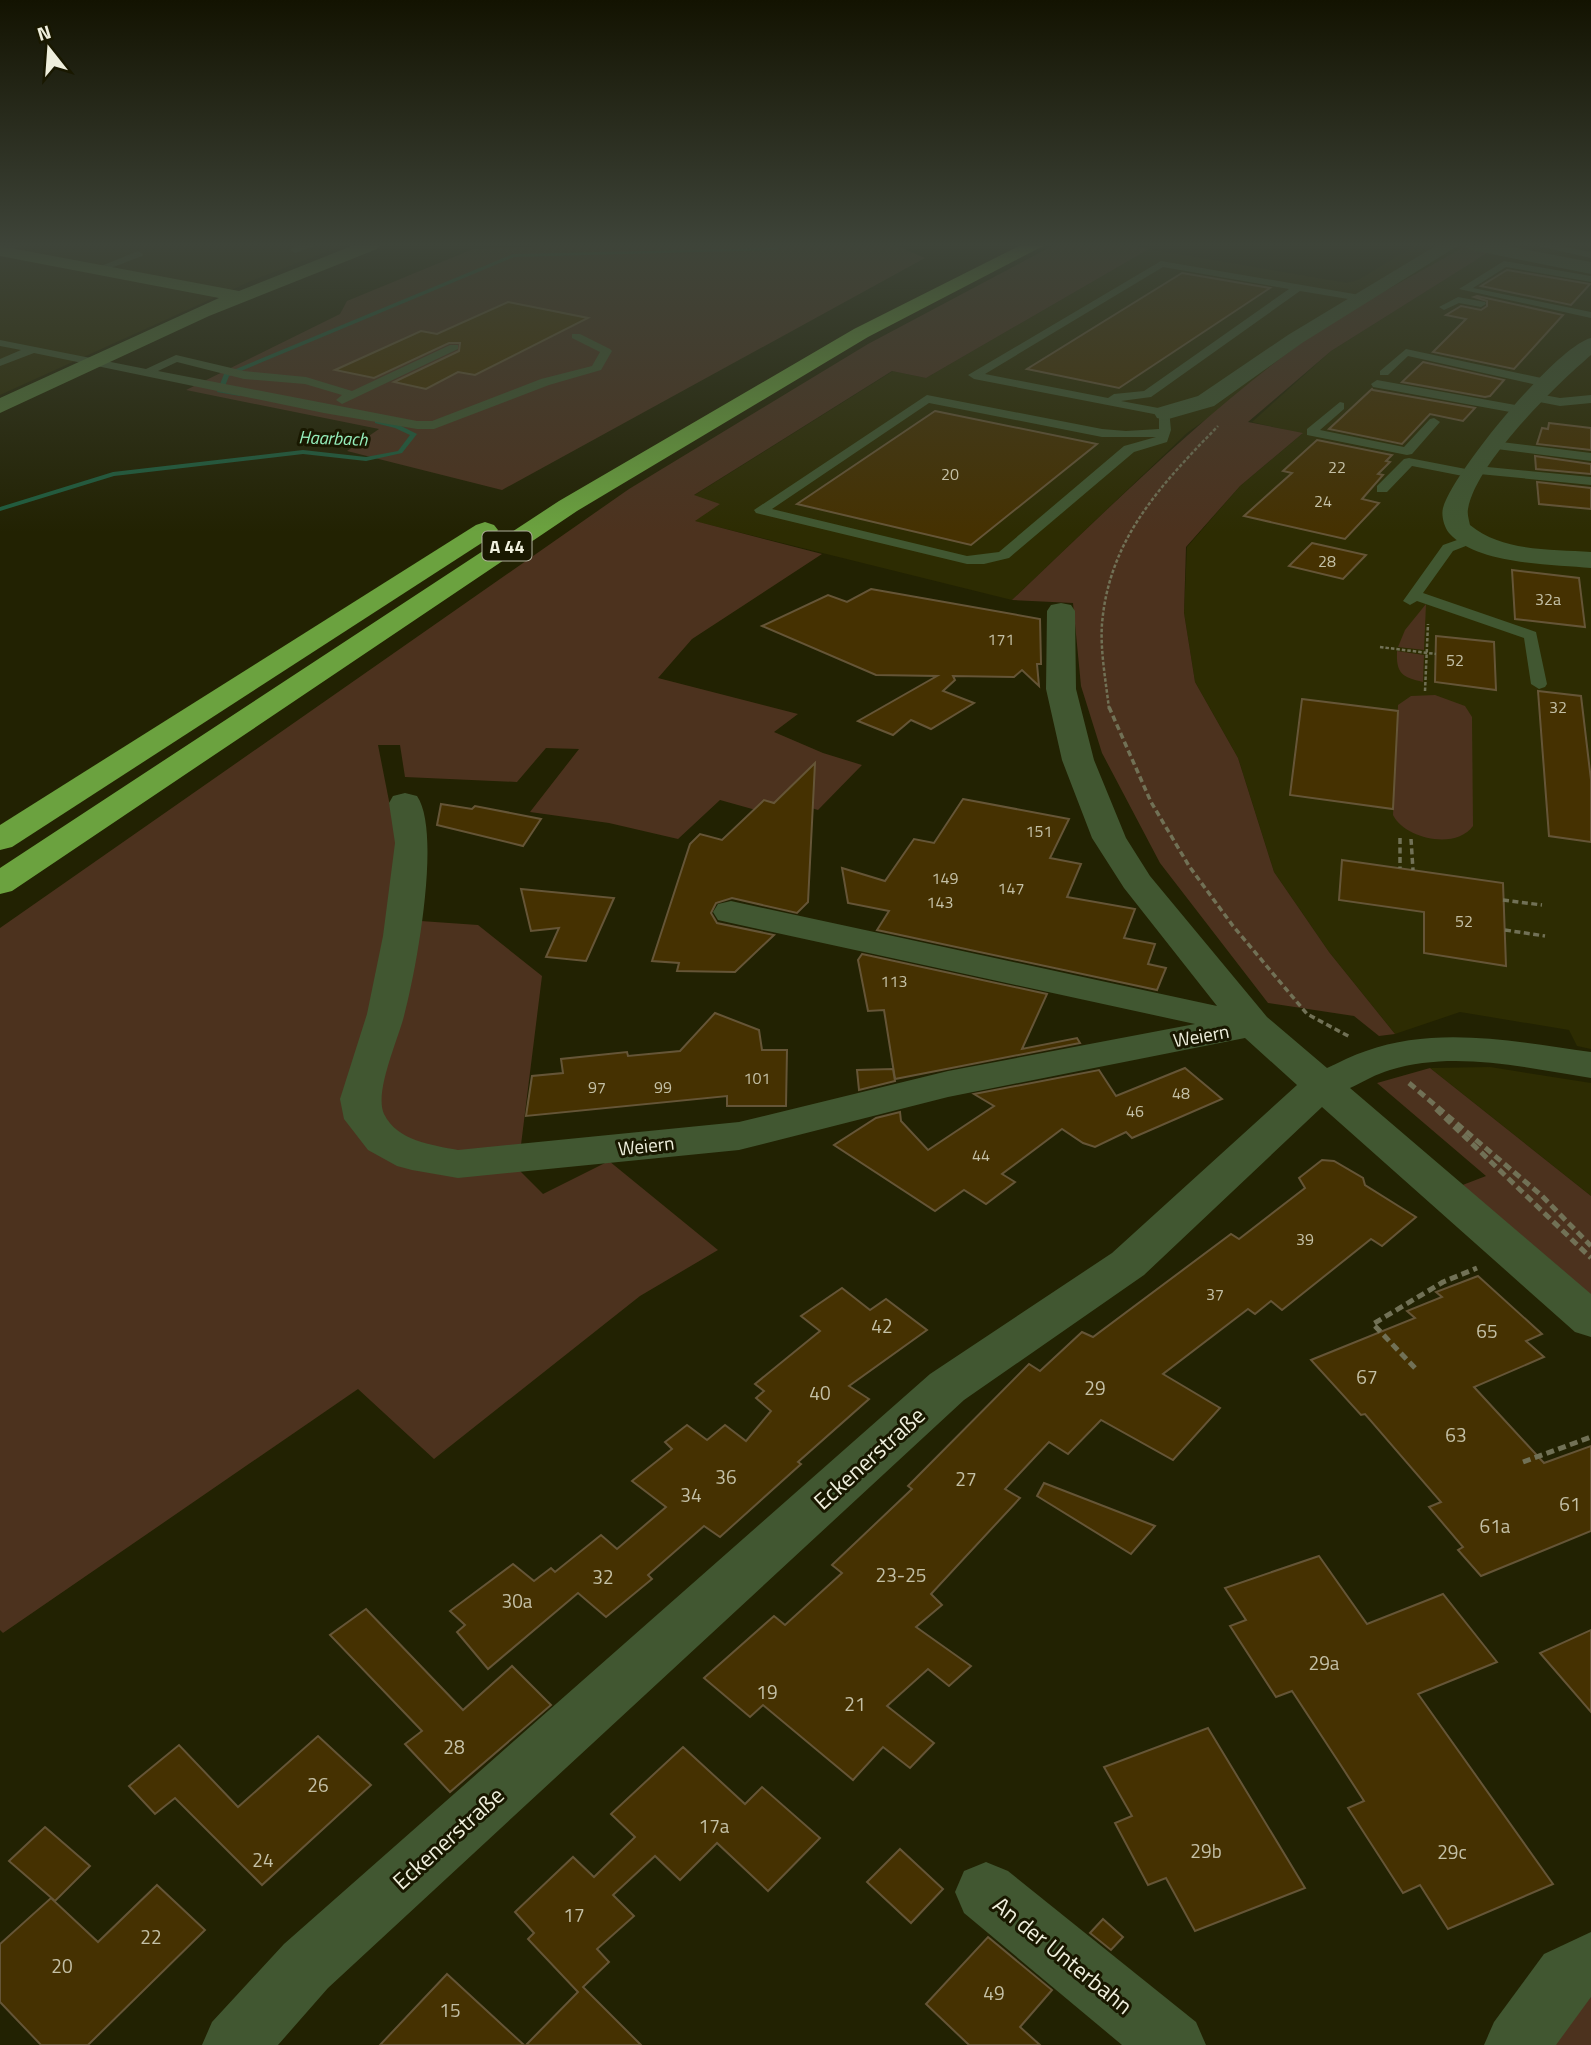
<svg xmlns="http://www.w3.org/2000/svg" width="1591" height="2045" font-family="'Titillium Web',sans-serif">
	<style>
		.built { fill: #2d2c02 }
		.green { fill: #4c321e }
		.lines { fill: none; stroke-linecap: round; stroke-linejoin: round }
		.stream { fill: #1f5e3f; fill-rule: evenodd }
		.building { fill: #453101; stroke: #655537; stroke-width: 2 }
		.path-far2 { stroke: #717156; stroke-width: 2.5; stroke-dasharray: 3.5 2; stroke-linecap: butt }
		.path-far1 { stroke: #717156; stroke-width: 3.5; stroke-dasharray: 6 3.5; stroke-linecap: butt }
		.path { stroke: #717156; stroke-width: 5; stroke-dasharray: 8 4.5; stroke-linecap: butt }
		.lane { fill: #415731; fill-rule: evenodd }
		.street { fill: #415731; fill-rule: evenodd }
		.secondary { fill: #527538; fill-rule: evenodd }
		.highway { fill: #6ba23f; fill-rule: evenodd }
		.labels { text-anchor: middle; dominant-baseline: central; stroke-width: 6; stroke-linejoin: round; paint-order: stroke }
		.number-label { font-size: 16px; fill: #c4c0a6 }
		.far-water-label { font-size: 18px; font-style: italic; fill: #95efbc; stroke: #191800 }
		.shield { fill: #191800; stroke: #afae9b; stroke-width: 2 }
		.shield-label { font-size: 18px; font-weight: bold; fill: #efefdd }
		.street-label { font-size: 19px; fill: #efefdd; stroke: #191800 }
		.near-number-label { font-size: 19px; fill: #c4c0a6 }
		.near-street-label { font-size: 23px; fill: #efefdd; stroke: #191800 }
	</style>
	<rect width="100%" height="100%" fill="#222202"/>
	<g class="built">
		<polygon points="0,245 344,245 251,281 0,395"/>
		<polygon points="1416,245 1467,245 1374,299 1187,433 1012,600 694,521 693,496 893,371 926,378 1149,249 1347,283 1358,280"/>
		<polygon points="1500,245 1591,245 1591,1049 1577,1046 1569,1030 1460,1012 1395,1034 1329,952 1274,872 1238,758 1195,682 1184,613 1187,547 1240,486 1302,434 1252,422 1331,351"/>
		<polygon points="1490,1067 1591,1083 1591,1196 1430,1068"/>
	</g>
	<g class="green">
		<polygon points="577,245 895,245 925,258 502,490 347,451 379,429 186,390 340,314 347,301 473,249"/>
		<polygon points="1054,245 1130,245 1149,249 926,378 892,371 694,495 720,504 695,521 822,554 692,639 658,678 798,714 774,732 823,753 862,765 818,810 779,798 763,812 720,800 678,839 609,823 530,812 579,749 546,748 517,782 405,777 400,745 378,745 400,857 392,919 478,925 542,976 518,1169 543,1194 609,1161 718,1250 640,1296 434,1459 358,1389 3,1633 0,1630 0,928 629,489 868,344"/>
		<path d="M1467 245H1500L1331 351 1248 422 1303 433 1240 486 1186 547 1184 613 1195 682 1238 758 1274 872 1329 952 1395 1034 1379 1036 1354 1016 1268 1003 1160 863 1102 753 1081 686 1073 603 1012 600C1100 517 1185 431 1281 358 1338 314 1405 281 1467 245Z"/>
		<polygon points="1426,604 1424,650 1398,647 1405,630"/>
		<path d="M1397 651 1424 655 1423 682C1402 677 1396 674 1397 651Z"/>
		<path d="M1435 695 1465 706 1472 717 1473 826C1456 850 1405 839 1393 815L1398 705 1411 696Z"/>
		<polygon points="1430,1068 1591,1196 1591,1300 1460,1186 1486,1176 1377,1083"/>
		<polygon points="1591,1995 1591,2045 1551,2045"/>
	</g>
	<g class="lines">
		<g class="stream">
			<polygon points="776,245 781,245 776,250 514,257 229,376 223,391 240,394 240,396 217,392 224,374 513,254 775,248"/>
			<polygon points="377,420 399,425 417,434 402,453 366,461 303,454 114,476 0,511 0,507 113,472 303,450 366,457 398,451 410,435 395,428 375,423 375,421"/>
		</g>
	</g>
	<g class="building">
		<polygon points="1507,270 1590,284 1571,305 1481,286"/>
		<polygon points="1182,273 1270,288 1119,388 1027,369"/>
		<polygon points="1477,296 1563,315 1514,369 1433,352 1466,319 1446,315 1461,306 1481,310 1487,306 1487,301 1474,297"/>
		<polygon points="508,302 588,318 475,375 458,372 426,389 394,382 459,351 460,343 449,343 374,378 335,370 421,331 437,334"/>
		<polygon points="1423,362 1504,380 1490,396 1485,397 1402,382"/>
		<polygon points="1372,389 1373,390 1475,408 1463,421 1430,414 1402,444 1329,429"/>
		<polygon points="935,411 1097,444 971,545 797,504"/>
		<polygon points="1549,423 1591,428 1591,450 1537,444 1542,428 1548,429"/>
		<polygon points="1317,440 1392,455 1386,461 1390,462 1378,474 1383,475 1362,499 1379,503 1345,539 1244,516 1292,473 1283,471"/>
		<polygon points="1535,456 1591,464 1591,474 1536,469"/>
		<polygon points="1537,482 1591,488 1591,509 1539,504"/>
		<polygon points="1312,543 1366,555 1343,579 1289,566"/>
		<polygon points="1512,570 1579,578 1585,627 1515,619"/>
		<polygon points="871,589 1040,619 1041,664 1037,664 1039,686 1022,670 1014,677 953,676 955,680 943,691 974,703 931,729 911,720 893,735 858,721 937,676 876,675 762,626 828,595 847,602"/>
		<polygon points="1436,636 1494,642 1496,690 1435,682"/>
		<polygon points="1538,691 1581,696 1591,780 1591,842 1549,836"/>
		<polygon points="1302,699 1398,711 1393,809 1290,795"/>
		<polygon points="815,763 808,902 797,913 732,898 716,903 711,913 717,923 774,935 735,972 677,971 679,963 652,961 690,844 700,834 722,840 764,800 774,803"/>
		<polygon points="963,799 1069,819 1050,858 1081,864 1067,897 1135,909 1124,938 1155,944 1148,964 1166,968 1157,990 877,930 889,911 848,903 842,868 885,881 914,839 934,843"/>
		<polygon points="441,804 472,809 475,806 541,819 523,846 437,825"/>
		<polygon points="1342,860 1503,883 1506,966 1424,953 1424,912 1339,900"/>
		<polygon points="521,889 614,898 586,961 546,957 559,928 531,931"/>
		<polygon points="862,954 1047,994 1022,1049 1077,1038 1080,1043 895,1079 884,1010 868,1011 858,960"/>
		<polygon points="715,1013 759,1030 762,1050 787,1050 786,1106 727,1106 727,1096 526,1116 532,1076 563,1073 561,1059 627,1052 628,1056 680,1051"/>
		<polygon points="1185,1068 1222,1099 1132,1138 1126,1132 1095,1147 1083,1143 1062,1129 1002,1174 1015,1182 986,1204 964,1190 935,1211 834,1145 876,1118 900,1112 901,1121 928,1150 994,1106 974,1094 1099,1070 1116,1096"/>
		<polygon points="893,1069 895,1081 859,1090 857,1070"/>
		<polygon points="1322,1160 1334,1161 1363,1178 1365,1185 1416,1217 1382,1246 1371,1239 1282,1310 1271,1301 1255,1314 1248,1309 1163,1374 1220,1408 1173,1460 1101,1420 1068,1454 1049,1442 1005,1489 1020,1498 931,1594 942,1605 916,1627 971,1666 949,1686 928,1669 887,1706 934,1743 910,1768 883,1747 853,1780 763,1705 750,1717 704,1678 774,1616 785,1625 842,1573 832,1565 912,1489 908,1486 1029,1364 1040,1371 1082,1332 1093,1337 1231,1234 1239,1239 1305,1188 1299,1178"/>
		<polygon points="1478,1276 1542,1334 1526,1341 1544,1357 1474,1387 1544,1463 1591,1446 1591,1531 1481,1576 1458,1550 1463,1547 1429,1507 1441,1502 1365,1414 1361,1415 1311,1360 1415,1318 1407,1311 1442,1297 1436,1292"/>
		<polygon points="842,1288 870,1310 886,1299 927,1330 849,1386 869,1399 798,1462 801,1464 720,1537 704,1526 648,1575 652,1579 606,1617 578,1593 488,1669 457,1632 465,1625 450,1611 513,1564 534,1581 551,1568 555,1572 601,1535 617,1549 666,1507 632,1481 672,1449 665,1442 687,1425 707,1440 725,1425 746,1441 771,1411 756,1398 764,1391 755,1384 820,1331 801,1316"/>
		<polygon points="1044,1483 1155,1526 1131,1554 1037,1496"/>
		<polygon points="1319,1556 1367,1624 1443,1594 1497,1662 1418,1694 1553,1884 1448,1929 1420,1885 1403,1893 1348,1808 1364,1801 1340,1764 1292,1691 1276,1697 1230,1626 1246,1620 1225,1588"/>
		<polygon points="366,1609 463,1710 512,1666 551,1705 450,1792 405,1744 422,1731 330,1635"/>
		<polygon points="1591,1630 1591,1712 1540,1653"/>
		<polygon points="1208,1728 1305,1888 1195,1931 1166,1878 1148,1885 1115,1823 1132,1816 1104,1767"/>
		<polygon points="318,1736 371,1785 262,1885 175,1798 155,1814 129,1786 179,1745 238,1807"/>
		<polygon points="683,1747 745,1804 762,1787 820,1838 768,1891 717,1843 680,1880 655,1856 613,1895 634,1916 597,1949 609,1962 583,1987 641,2045 526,2045 578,1992 528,1939 534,1933 515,1912 573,1857 594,1877 635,1837 611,1814"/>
		<polygon points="45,1827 90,1866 55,1901 9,1861"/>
		<polygon points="900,1849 943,1889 911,1923 867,1882"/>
		<polygon points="157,1885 205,1930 88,2045 41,2045 0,2002 0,1944 51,1898 98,1942"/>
		<polygon points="1103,1919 1123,1937 1111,1950 1090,1933"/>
		<polygon points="988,1937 1052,1990 1020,2027 1040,2045 969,2045 926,2004"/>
		<polygon points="447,1974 524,2045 380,2045"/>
	</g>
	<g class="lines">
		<g class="path-far2">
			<polyline points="1380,647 1436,654"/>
			<polyline points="1425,691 1428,624"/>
			<path d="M1109 709C1106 682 1100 650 1102 624 1109 538 1162 484 1218 426"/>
		</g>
		<g class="path-far1">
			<polyline points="1109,707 1151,802 1189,866 1233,926 1307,1014 1350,1037"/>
			<polyline points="1400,838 1400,868"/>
			<polyline points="1411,839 1413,870"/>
			<polyline points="1503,900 1542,905"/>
			<polyline points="1505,930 1545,936"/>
		</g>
		<g class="path">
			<polyline points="1409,1083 1541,1195 1591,1246"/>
			<polyline points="1436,1109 1591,1258"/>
			<polyline points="1415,1368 1373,1324 1443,1282 1477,1268"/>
			<polyline points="1523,1462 1591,1437"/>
		</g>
		<g class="lane">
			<polygon points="7,245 23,245 0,254 0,248"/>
			<polygon points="300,245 317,245 295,253 290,250"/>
			<polygon points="1533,245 1556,245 1591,252 1591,258"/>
			<polygon points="138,251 143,254 142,256 103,271 94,269"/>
			<path d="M1161 261 1360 295 1365 298 1360 301 1300 291 1151 397 1121 401 1169 410 1171 430 1167 442 1134 452 1009 558 984 564H967L756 513 754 510 927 395 1102 429 1126 431 1159 429V415L974 379 968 375ZM1163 267 1289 289 1144 391 1114 394 1108 398 985 374ZM929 403 1102 437H1156L1124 446 999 552 967 556 772 509Z"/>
			<polygon points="1504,261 1591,276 1591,282 1506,267 1473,288 1591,312 1591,318 1459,289"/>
			<polygon points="1458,297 1485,302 1486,304 1481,307 1459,303 1444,310 1439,307"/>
			<polygon points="572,334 580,334 610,349 612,351 601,370 549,385 434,429 417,429 324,413 34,353 0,366 0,359 21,350 0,346 0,340 146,369 176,355 244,371 306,377 352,391 450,345 458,345 458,349 342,404 336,400 342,395 305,384 244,379 177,362 158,371 417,421 432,421 541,379 592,366 600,352 572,338"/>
			<polygon points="1406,349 1546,379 1552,383 1546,387 1408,356 1388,375 1380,375 1380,371"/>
			<polygon points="1377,380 1521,406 1527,410 1521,414 1373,387 1371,384"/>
			<polygon points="1533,393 1560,398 1591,395 1591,403 1560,406 1529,400 1527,397"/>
			<polygon points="1340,402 1344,403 1344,409 1320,430 1404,447 1430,419 1434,418 1440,422 1412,454 1407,455 1307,435 1307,429"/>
			<polygon points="1493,441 1591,453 1591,461 1489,448 1489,442"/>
			<polygon points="1409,458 1471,470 1477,466 1591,477 1591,485 1479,474 1473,478 1412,466 1387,492 1377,492 1377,486 1404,459"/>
			<polygon points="1471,535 1476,536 1476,542 1453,551 1423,593 1536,632 1547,684 1545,687 1539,689 1531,684 1524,638 1417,601 1410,605 1403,601 1443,545"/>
		</g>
		<g class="street">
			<polygon points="1437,245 1459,245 1302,343 1214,406 1165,420 1157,418 1154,413 1157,408 1198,396 1288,335"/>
			<polygon points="1463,245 1502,245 1591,262 1591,274 1472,250"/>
			<path d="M1591 338V355C1555 386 1476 463 1468 509 1467 514 1469 520 1470 525 1502 552 1552 549 1591 552V568C1551 564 1477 565 1449 533 1444 527 1441 515 1443 508 1453 472 1557 346 1591 338Z"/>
			<path d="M1061 603 1071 605 1075 611 1076 689 1094 760 1126 838 1150 876 1267 1017 1327 1068C1340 1062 1353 1055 1366 1051 1438 1025 1518 1042 1591 1052V1078C1526 1068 1455 1050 1390 1070 1376 1074 1363 1082 1350 1088L1591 1294V1337L1575 1332 1322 1107 1144 1275 964 1400 328 1988 278 2045H202L212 2022 284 1944 930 1374 1112 1253 1297 1085 1245 1038 948 1097 739 1150 458 1178 412 1170 397 1166 368 1150 344 1119 340 1099 367 1014 383 936 395 843 389 803 393 796 405 793 417 796C442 832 416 972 404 1016 398 1040 374 1092 384 1114 397 1141 432 1145 458 1150L739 1122 948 1071 1195 1024 731 923 718 920 713 912 718 904 731 901 1217 1006 1124 888 1092 838 1062 760 1046 689 1047 611 1051 605Z"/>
			<polygon points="986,1862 1008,1871 1196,2022 1206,2045 1122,2045 964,1913 955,1892 964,1871"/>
			<polygon points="1591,1932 1591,1997 1556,2045 1484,2045 1494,2022 1544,1954"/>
		</g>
		<polygon class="secondary" points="354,245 380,245 377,249 209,316 0,413 0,398 219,298 0,256 0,246 239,291"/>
		<g class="highway">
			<polygon points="1021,245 1045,245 868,337 577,511 12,891 0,894 0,868 559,501 854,329"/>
			<polygon points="485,522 494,525 498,530 494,535 12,847 0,850 0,825 476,525"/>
		</g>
	</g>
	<linearGradient id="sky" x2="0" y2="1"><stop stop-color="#131301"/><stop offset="0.46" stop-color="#3e4439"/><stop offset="1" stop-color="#3e4439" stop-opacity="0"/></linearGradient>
	<rect width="1591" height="532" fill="url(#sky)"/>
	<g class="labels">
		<g class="number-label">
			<text x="1337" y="467">22</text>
			<text x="950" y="474">20</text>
			<text x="1323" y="501">24</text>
			<text x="1327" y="561">28</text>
			<text x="1548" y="599">32a</text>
			<text x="1001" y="639">171</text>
			<text x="1455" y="660">52</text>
			<text x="1558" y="707">32</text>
			<text x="1039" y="831">151</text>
			<text x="945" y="878">149</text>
			<text x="1011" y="888">147</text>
			<text x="940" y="902">143</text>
			<text x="1464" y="921">52</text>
			<text x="894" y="981">113</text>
			<text x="757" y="1078">101</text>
			<text x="597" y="1087">97</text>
			<text x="663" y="1087">99</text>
			<text x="1181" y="1093">48</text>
			<text x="1135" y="1111">46</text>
			<text x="981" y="1155">44</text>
			<text x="1305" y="1239">39</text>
			<text x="1215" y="1294">37</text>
		</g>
		<g class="far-water-label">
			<text transform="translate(333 438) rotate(2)">Haarbach</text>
		</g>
		<rect class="shield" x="482.5" y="531.5" width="49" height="29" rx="5"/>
		<g class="shield-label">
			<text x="507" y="546">A 44</text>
		</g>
		<g class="street-label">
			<text transform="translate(1201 1035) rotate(-10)">Weiern</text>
			<text transform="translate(646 1145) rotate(-6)">Weiern</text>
		</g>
		<g class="near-number-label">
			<text x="882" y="1325">42</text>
			<text x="1487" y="1330">65</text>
			<text x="1367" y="1376">67</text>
			<text x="1095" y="1387">29</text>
			<text x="820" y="1392">40</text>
			<text x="1456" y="1434">63</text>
			<text x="726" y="1476">36</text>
			<text x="966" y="1478">27</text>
			<text x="691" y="1494">34</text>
			<text x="1570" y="1503">61</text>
			<text x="1495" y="1525">61a</text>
			<text x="901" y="1574">23-25</text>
			<text x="603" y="1576">32</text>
			<text x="517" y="1600">30a</text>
			<text x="1324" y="1662">29a</text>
			<text x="767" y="1691">19</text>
			<text x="855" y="1703">21</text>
			<text x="454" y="1746">28</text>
			<text x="318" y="1784">26</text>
			<text x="714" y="1825">17a</text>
			<text x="1206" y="1850">29b</text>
			<text x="1452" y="1851">29c</text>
			<text x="263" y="1859">24</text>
			<text x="574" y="1914">17</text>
			<text x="151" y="1936">22</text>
			<text x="62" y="1965">20</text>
			<text x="994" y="1992">49</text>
			<text x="450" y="2009">15</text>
		</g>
		<g class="near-street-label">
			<text transform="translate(869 1458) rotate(-42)">Eckenerstraße</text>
			<text transform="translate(448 1838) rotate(-42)">Eckenerstraße</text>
			<text transform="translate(1063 1955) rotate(39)">An der Unterbahn</text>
		</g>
	</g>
	<g transform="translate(49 49) rotate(343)" stroke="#191800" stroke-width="5" paint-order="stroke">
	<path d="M0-5L12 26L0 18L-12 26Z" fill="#efefdd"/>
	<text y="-10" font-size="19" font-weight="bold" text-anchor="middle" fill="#efefdd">N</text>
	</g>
</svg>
